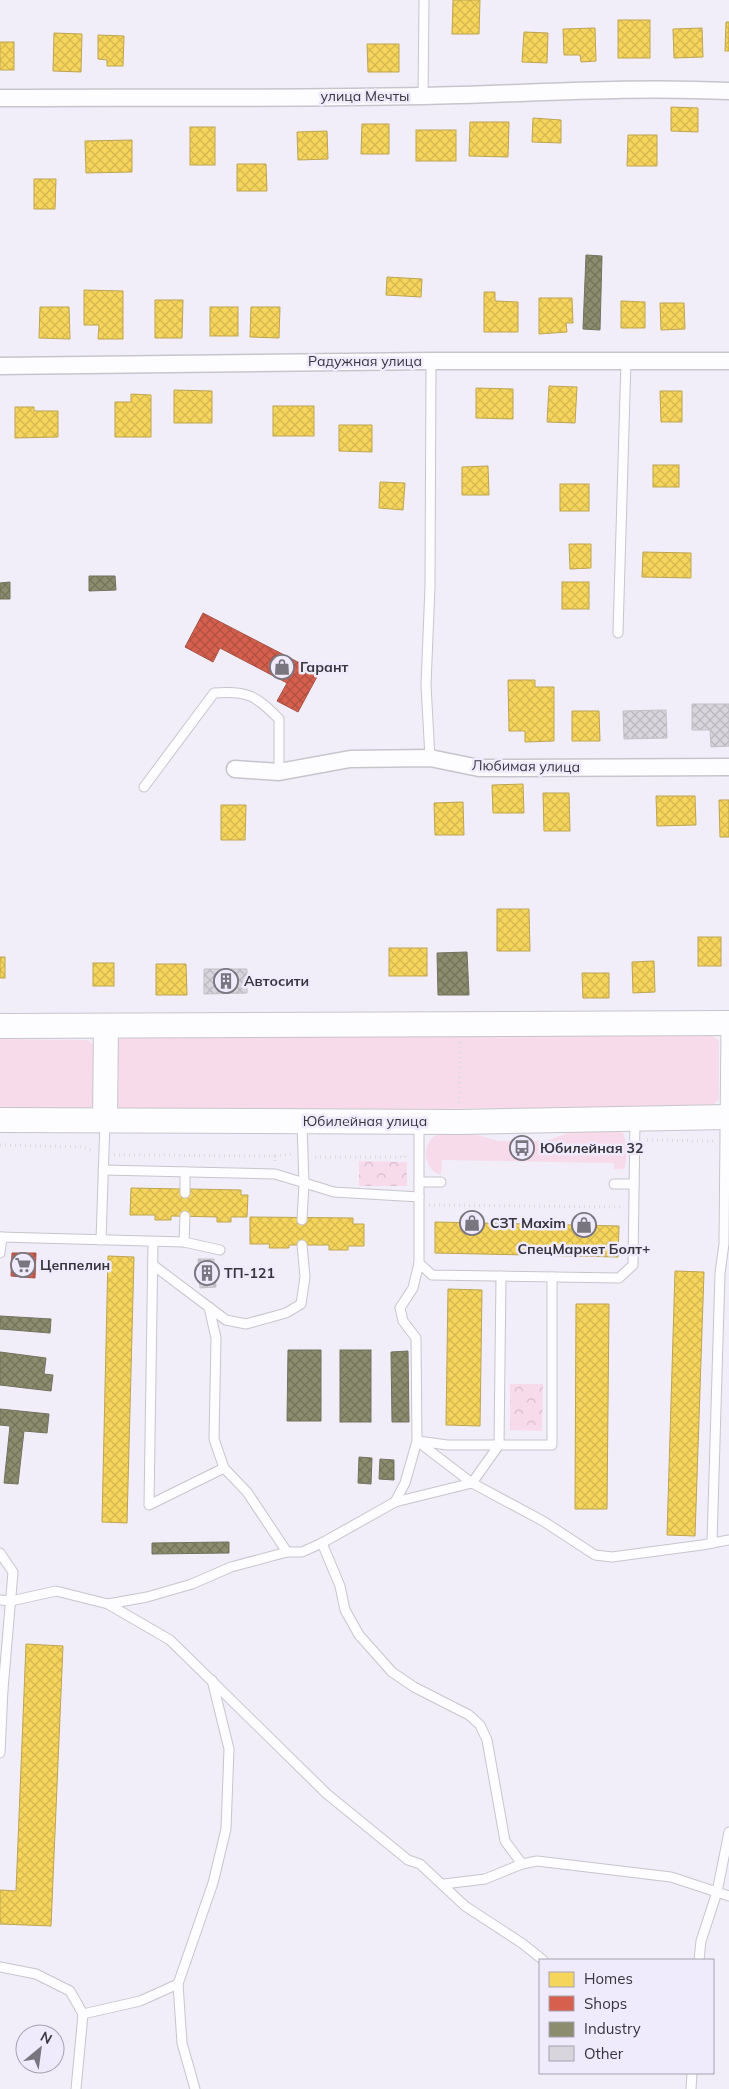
<svg xmlns="http://www.w3.org/2000/svg" width="729" height="2089" font-family="Mulish,sans-serif">
	<style>
		.grass { fill: #f8dbea }
		.forest { fill: url(#forest-crowns) }
		.homes { fill: url(#homes-cross-hatch); stroke: #bda553 }
		.shops { fill: url(#shops-cross-hatch); stroke: #a75348 }
		.industry { fill: url(#industry-cross-hatch); stroke: #73725f }
		.building { fill: url(#building-cross-hatch); stroke: #c2bfc6 }
		.lines { fill: none; stroke-linecap: round; stroke-linejoin: round }
		.lane-casing { stroke: #c7c5cc; stroke-width: 11 }
		.street-casing { stroke: #c7c5cc; stroke-width: 19 }
		.secondary-casing { stroke: #c7c5cc; stroke-width: 26 }
		.path { stroke: #dbdadd; stroke-width: 3; stroke-dasharray: 1 4; stroke-linecap: butt }
		.lane { stroke: #fdfcfe; stroke-width: 9 }
		.street { stroke: #fdfcfe; stroke-width: 16 }
		.secondary { stroke: #fdfcfe; stroke-width: 24 }
		.labels { text-anchor: middle; dominant-baseline: central; stroke-width: 5; stroke-linejoin: round; paint-order: stroke }
		.street-label { font-size: 14px; fill: #38363d; stroke: #f0eafd }
		.poi-label { font-size: 14px; font-weight: bold; fill: #38363d; stroke: #f0eafd; text-anchor: start }
	</style>
	<defs>
		<pattern id="forest-crowns" width="20" height="18" patternUnits="userSpaceOnUse" patternTransform="scale(1.25)"><rect width="20" height="18" fill="#f8dbea"/><path d="M2 6a3 3 0 1 1 6 0M12 15a3 3 0 1 1 6 0" fill="none" stroke="#d5bdca"/></pattern>
		<pattern id="homes-cross-hatch" width="8" height="8" patternUnits="userSpaceOnUse" patternTransform="scale(1.25)"><rect width="8" height="8" fill="#f6d55c"/><path d="M0 0l8 8M0 8l8-8" fill="none" stroke="#d4b751"/></pattern>
		<pattern id="shops-cross-hatch" width="8" height="8" patternUnits="userSpaceOnUse" patternTransform="scale(1.25)"><rect width="8" height="8" fill="#d6604d"/><path d="M0 0l8 8M0 8l8-8" fill="none" stroke="#af5041"/></pattern>
		<pattern id="industry-cross-hatch" width="8" height="8" patternUnits="userSpaceOnUse" patternTransform="scale(1.25)"><rect width="8" height="8" fill="#8c8c6e"/><path d="M0 0l8 8M0 8l8-8" fill="none" stroke="#73735c"/></pattern>
		<pattern id="building-cross-hatch" width="8" height="8" patternUnits="userSpaceOnUse" patternTransform="scale(1.25)"><rect width="8" height="8" fill="#d9d5dd"/><path d="M0 0l8 8M0 8l8-8" fill="none" stroke="#bbb7bf"/></pattern>
	</defs>
	<rect width="100%" height="100%" fill="#f1eef9"/>
	<g class="grass">
		<polygon points="712,1035 719,1041 719,1099 711,1107 122,1111 113,1103 113,1046 122,1037"/>
		<polygon points="0,1039 88,1040 96,1048 95,1104 87,1109 0,1108"/>
		<path d="M573 1131H617L623 1133C627 1143 628 1159 624 1169H614V1163L442 1160 441 1175C423 1170 421 1144 436 1135L471 1133 498 1141H546Z"/>
	</g>
	<g class="forest">
		<polygon points="359,1161 407,1162 407,1186 359,1186"/>
		<polygon points="510,1384 543,1384 542,1431 510,1430"/>
	</g>
	<g class="homes">
		<polygon points="453,0 480,0 479,34 452,34"/>
		<rect x="618" y="20" width="32" height="38"/>
		<polygon points="726,22 729,22 729,51 725,51"/>
		<polygon points="595,28 596,61 581,62 580,55 564,55 563,29"/>
		<polygon points="702,28 703,57 674,58 673,29"/>
		<polygon points="524,32 548,33 547,63 522,62"/>
		<polygon points="54,33 82,34 81,72 53,71"/>
		<polygon points="98,35 124,36 123,66 107,66 107,60 98,59"/>
		<rect x="0" y="42" width="14" height="28"/>
		<polygon points="367,44 399,44 399,72 368,72"/>
		<polygon points="671,107 698,108 698,132 671,131"/>
		<polygon points="533,118 561,120 561,143 532,142"/>
		<polygon points="470,122 509,122 508,157 469,156"/>
		<polygon points="362,124 389,124 389,154 361,154"/>
		<rect x="190" y="127" width="25" height="38"/>
		<rect x="416" y="130" width="40" height="31"/>
		<polygon points="327,131 328,159 298,160 297,132"/>
		<polygon points="628,135 657,135 657,166 627,166"/>
		<polygon points="132,140 132,172 86,173 85,141"/>
		<polygon points="237,164 266,164 267,191 237,191"/>
		<polygon points="34,179 56,179 55,209 34,209"/>
		<polygon points="387,277 422,279 421,297 386,295"/>
		<polygon points="84,290 123,291 123,339 98,339 99,325 84,325"/>
		<polygon points="484,292 495,292 495,301 518,302 518,332 484,332"/>
		<polygon points="539,298 572,298 573,323 566,323 567,332 539,334"/>
		<polygon points="155,300 183,300 182,338 155,338"/>
		<polygon points="621,301 645,302 645,328 621,328"/>
		<polygon points="660,303 684,303 685,329 661,330"/>
		<polygon points="40,307 69,307 70,339 39,338"/>
		<rect x="210" y="307" width="28" height="29"/>
		<polygon points="251,307 280,307 279,338 250,337"/>
		<polygon points="549,386 577,387 575,423 547,422"/>
		<polygon points="476,388 513,389 513,419 476,418"/>
		<polygon points="174,390 212,391 212,423 174,423"/>
		<polygon points="660,391 682,391 682,422 661,422"/>
		<polygon points="131,394 151,395 151,437 115,437 115,402 131,402"/>
		<rect x="273" y="406" width="41" height="30"/>
		<polygon points="15,407 34,407 34,411 58,411 58,437 15,438"/>
		<polygon points="339,425 372,425 372,452 339,451"/>
		<rect x="653" y="465" width="26" height="22"/>
		<polygon points="488,466 489,495 462,495 462,467"/>
		<polygon points="380,482 405,483 403,510 379,508"/>
		<rect x="560" y="484" width="29" height="27"/>
		<polygon points="569,544 591,544 591,568 570,569"/>
		<polygon points="643,552 691,553 691,578 642,577"/>
		<rect x="562" y="582" width="27" height="27"/>
		<polygon points="508,680 535,680 535,687 554,687 554,741 525,742 525,731 509,731"/>
		<polygon points="572,711 599,711 600,741 572,741"/>
		<polygon points="523,784 524,813 493,813 492,785"/>
		<polygon points="543,793 569,793 570,831 544,831"/>
		<polygon points="656,796 695,796 696,825 657,826"/>
		<polygon points="719,800 729,800 729,837 720,837"/>
		<polygon points="463,802 464,835 435,835 434,803"/>
		<polygon points="221,805 246,805 245,840 221,840"/>
		<polygon points="497,909 529,909 530,951 497,951"/>
		<rect x="698" y="937" width="23" height="29"/>
		<rect x="389" y="948" width="38" height="28"/>
		<rect x="0" y="957" width="5" height="21"/>
		<polygon points="654,961 655,992 633,993 632,962"/>
		<rect x="93" y="963" width="21" height="23"/>
		<polygon points="156,964 186,964 187,995 156,995"/>
		<polygon points="582,973 609,973 609,998 583,998"/>
		<polygon points="131,1188 181,1189 181,1193 190,1193 190,1189 241,1190 241,1195 248,1195 247,1217 231,1217 231,1222 217,1222 217,1217 171,1216 171,1220 155,1220 155,1215 130,1215"/>
		<polygon points="250,1217 353,1218 353,1224 364,1224 364,1246 348,1246 348,1250 329,1250 329,1245 289,1245 289,1248 269,1248 270,1244 250,1244"/>
		<polygon points="435,1222 619,1226 618,1257 435,1253"/>
		<polygon points="108,1256 134,1257 127,1523 102,1522"/>
		<polygon points="675,1271 704,1272 695,1536 667,1535"/>
		<polygon points="448,1289 482,1290 480,1426 446,1425"/>
		<polygon points="576,1304 609,1304 607,1509 575,1509"/>
		<polygon points="26,1644 63,1646 51,1926 0,1924 0,1890 16,1891"/>
	</g>
	<g class="shops">
		<polygon points="203,613 319,673 298,712 277,701 287,683 220,648 213,662 185,647"/>
		<polygon points="12,1253 36,1253 35,1278 11,1276"/>
	</g>
	<g class="industry">
		<polygon points="586,255 602,256 600,330 583,329"/>
		<polygon points="89,576 115,576 116,590 89,591"/>
		<polygon points="10,582 10,599 0,599 0,583"/>
		<polygon points="467,952 469,995 438,995 437,953"/>
		<polygon points="0,1316 51,1319 50,1333 0,1329"/>
		<polygon points="288,1350 321,1350 321,1421 287,1421"/>
		<rect x="340" y="1350" width="31" height="72"/>
		<polygon points="408,1351 409,1422 392,1422 391,1352"/>
		<polygon points="0,1352 46,1358 44,1374 53,1375 51,1391 0,1385"/>
		<polygon points="0,1409 49,1414 47,1433 24,1431 18,1484 4,1483 10,1426 0,1425"/>
		<polygon points="359,1457 372,1458 371,1484 358,1483"/>
		<polygon points="380,1459 394,1460 394,1480 379,1479"/>
		<polygon points="229,1542 229,1553 152,1554 152,1543"/>
	</g>
	<g class="building">
		<polygon points="692,704 729,704 729,746 711,747 710,730 692,730"/>
		<polygon points="666,710 667,738 624,739 623,711"/>
		<polygon points="204,969 247,969 247,993 204,994"/>
		<polygon points="198,1259 214,1259 216,1287 200,1288"/>
	</g>
	<g class="lines">
		<defs>
			<g id="lane">
				<polyline points="423,96 424,0"/>
				<polyline points="618,633 626,360"/>
				<polyline points="430,758 426,685 430,586 431,361"/>
				<path d="M144 787 214 693C248 690 256 696 279 719V772"/>
				<polyline points="419,1122 419,1263 432,1275 619,1278 633,1265 635,1121"/>
				<polyline points="103,1170 275,1174 334,1192 419,1197"/>
				<polyline points="419,1182 441,1182"/>
				<polyline points="614,1184 634,1184"/>
				<polyline points="185,1193 185,1172"/>
				<polyline points="302,1220 304,1184 302,1123"/>
				<polyline points="0,1237 184,1242 220,1250"/>
				<polyline points="101,1240 105,1121"/>
				<polyline points="153,1242 149,1505 224,1468"/>
				<polyline points="184,1242 185,1216"/>
				<polyline points="0,1253 2,1237"/>
				<polyline points="153,1265 226,1320 246,1324 286,1313 301,1304 305,1277 302,1245"/>
				<polyline points="209,1307 216,1338 214,1439 224,1468 247,1492 287,1552"/>
				<polyline points="417,1441 472,1483 543,1521 595,1555 612,1557 702,1545 729,1540"/>
				<polyline points="418,1441 447,1445 552,1445 552,1277"/>
				<polyline points="395,1502 405,1483 417,1441 416,1338 403,1321 400,1308 413,1288 419,1263"/>
				<polyline points="322,1543 340,1586 345,1610 359,1635 392,1672 414,1687 469,1715 480,1725 487,1740 505,1841 522,1864"/>
				<polyline points="712,1543 720,1273 724,1244 726,1024"/>
				<polyline points="0,1553 13,1572 3,1689 0,1689"/>
				<polyline points="0,1600 11,1601 56,1591 108,1604 147,1597 192,1584 231,1567 287,1552 302,1552 322,1543 395,1502 472,1483 499,1445 501,1276"/>
				<polyline points="108,1604 170,1640 327,1794 408,1860 420,1864 465,1906 523,1944 543,1960"/>
				<polyline points="0,1753 3,1689"/>
				<polyline points="444,1884 485,1879 522,1864 537,1861 671,1877 729,1896"/>
				<polyline points="699,1960 701,1941 717,1892 729,1832"/>
				<polyline points="0,1967 36,1974 70,1991 83,2014 76,2089"/>
				<polyline points="178,1984 182,2043 195,2089"/>
				<polyline points="83,2014 140,2001 178,1984 213,1883 226,1829 229,1749 212,1680"/>
				<polyline points="691,2089 692,2073"/>
			</g>
			<g id="street">
				<path d="M0 98C141 97 282 99 423 96 525 94 627 86 729 91"/>
				<polyline points="0,366 431,361 729,361"/>
				<polyline points="235,769 279,772 350,759 430,758 479,768 729,767"/>
			</g>
			<g id="secondary">
				<polyline points="0,1026 729,1023"/>
				<polyline points="0,1120 459,1122 729,1117"/>
				<polyline points="105,1121 106,1026"/>
			</g>
		</defs>
		<use href="#lane" class="lane-casing"/>
		<use href="#street" class="street-casing"/>
		<use href="#secondary" class="secondary-casing"/>
		<g class="path">
			<polyline points="459,1103 460,1042"/>
			<polyline points="647,1140 713,1141"/>
			<polyline points="0,1145 82,1147 94,1151"/>
			<polyline points="114,1155 275,1156 275,1164"/>
			<polyline points="275,1156 292,1154"/>
			<polyline points="315,1157 405,1157 405,1153"/>
			<polyline points="429,1205 623,1207"/>
		</g>
		<use href="#lane" class="lane"/>
		<use href="#street" class="street"/>
		<use href="#secondary" class="secondary"/>
	</g>
	<defs>
		<symbol id="shop-ring" viewBox="-11 -11 22 22"><circle r="9.5" fill="#f0eafd" stroke="#79767f" stroke-width="1.5"/><path d="M-5-2.5h2.3a2.7 3.5 0 0 1 5.4 0H5L5.5 6h-11ZM-1.5-2.5h3a1.5 2.3 0 0 0-3 0Z" fill="#79767f"/></symbol>
		<symbol id="building-ring" viewBox="-11 -11 22 22"><circle r="9.5" fill="#f0eafd" stroke="#79767f" stroke-width="1.5"/><path d="M-4-6H4V6H1V3H-1V6H-4ZM-2.5-4.3h1.7v1.8h-1.7ZM.8-4.3h1.7v1.8H.8ZM-2.5-1h1.7V.8h-1.7ZM.8-1h1.7V.8H.8Z" fill="#79767f"/></symbol>
		<symbol id="bus-ring" viewBox="-11 -11 22 22"><circle r="9.5" fill="#f0eafd" stroke="#79767f" stroke-width="1.5"/><path d="M-5-6H5V4H4V6H2V4H-2V6H-4V4H-5ZM-3.5-4V0h7V-4ZM-3.5 1.2v1.5H-2V1.2ZM2 1.2v1.5H3.5V1.2Z" fill="#79767f"/></symbol>
		<symbol id="supermarket-ring" viewBox="-11 -11 22 22"><circle r="9.5" fill="#f0eafd" stroke="#79767f" stroke-width="1.5"/><path d="M-6-5.5h2.5l.6 2H6L4.5 2H-2.5L-4.4-4H-6ZM-1.5 3.2a1.3 1.3 0 1 0 .1 0ZM3 3.2a1.3 1.3 0 1 0 .1 0Z" fill="#79767f"/></symbol>
	</defs>
	<g fill-rule="evenodd">
		<use href="#shop-ring" x="268" y="653" width="28" height="28"/>
		<use href="#building-ring" x="212" y="967" width="28" height="28"/>
		<use href="#bus-ring" x="508" y="1134" width="28" height="28"/>
		<use href="#shop-ring" x="458" y="1209" width="28" height="28"/>
		<use href="#shop-ring" x="570" y="1211" width="28" height="28"/>
		<use href="#supermarket-ring" x="9" y="1251" width="28" height="28"/>
		<use href="#building-ring" x="193" y="1259" width="28" height="28"/>
	</g>
	<g class="labels">
		<g class="street-label">
			<text x="365" y="96">улица Мечты</text>
			<text x="365" y="361">Радужная улица</text>
			<text transform="translate(526 766) rotate(1)">Любимая улица</text>
			<text x="365" y="1121">Юбилейная улица</text>
		</g>
		<g class="poi-label">
			<text x="300" y="667">Гарант</text>
			<text x="244" y="981">Автосити</text>
			<text x="540" y="1148">Юбилейная 32</text>
			<text x="490" y="1223">СЗТ Maxim</text>
			<text x="584" y="1249" text-anchor="middle">СпецМаркет Болт+</text>
			<text x="40" y="1265">Цеппелин</text>
			<text x="224" y="1273">ТП-121</text>
		</g>
	</g>
	<rect x="539" y="1959" width="175" height="115" fill="#f0eafd" stroke="#a6a2b0"/>
	<rect x="549" y="1972" width="25" height="15" fill="#f6d55c" stroke="#a6a2b0"/>
	<text x="584" y="1984" font-size="15" fill="#38363d">Homes</text>
	<rect x="549" y="1996" width="25" height="15" fill="#d6604d" stroke="#a6a2b0"/>
	<text x="584" y="2009" font-size="15" fill="#38363d">Shops</text>
	<rect x="549" y="2022" width="25" height="15" fill="#8c8c6e" stroke="#a6a2b0"/>
	<text x="584" y="2034" font-size="15" fill="#38363d">Industry</text>
	<rect x="549" y="2046" width="25" height="15" fill="#d9d5dd" stroke="#a6a2b0"/>
	<text x="584" y="2059" font-size="15" fill="#38363d">Other</text>
	<g transform="translate(40 2049) rotate(29)"><circle r="24" fill="#f0eafd" stroke="#a6a2b0"/>
	<path d="M0-4L9 19L0 12L-9 19Z" fill="#79767f"/>
	<text y="-8" font-size="14" font-weight="bold" text-anchor="middle" fill="#38363d">N</text>
	</g>
</svg>
